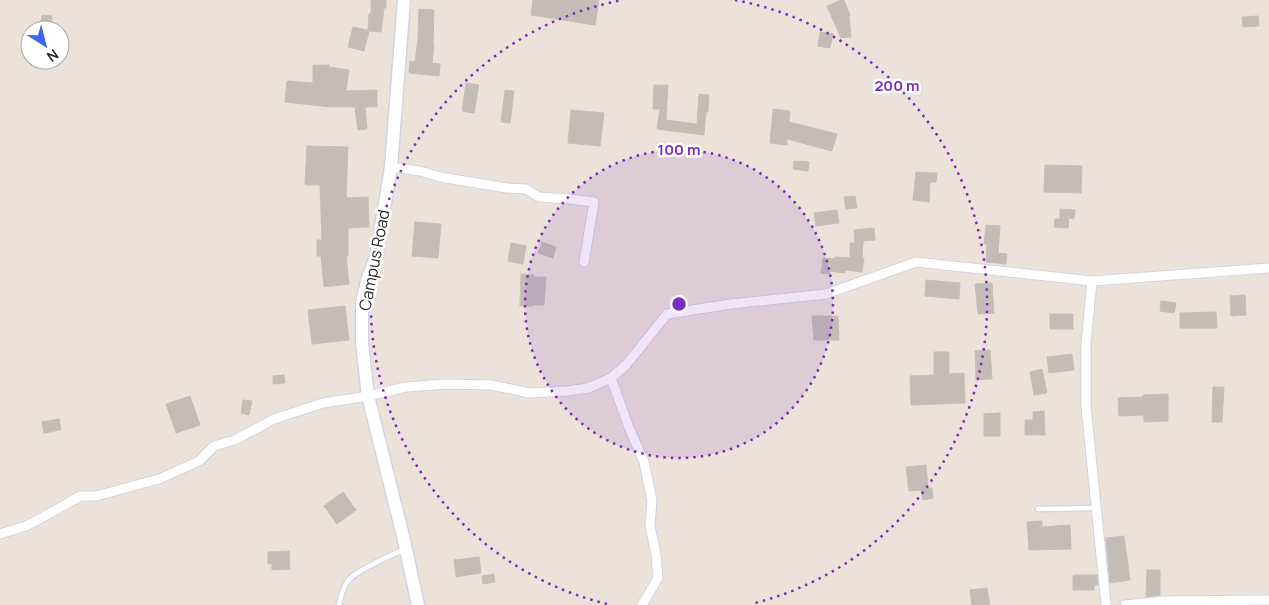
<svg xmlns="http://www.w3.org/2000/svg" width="1269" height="605" font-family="Manrope,sans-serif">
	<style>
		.building { fill: #c3bdb7; stroke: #c6bfb4 }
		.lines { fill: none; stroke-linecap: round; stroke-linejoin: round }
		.lane-casing { stroke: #d0d4e2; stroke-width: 7 }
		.street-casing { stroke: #d0d4e2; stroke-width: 11 }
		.secondary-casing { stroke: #d0d4e2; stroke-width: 15 }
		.lane { stroke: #fff; stroke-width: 4.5 }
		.street { stroke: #fff; stroke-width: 9 }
		.secondary { stroke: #fff; stroke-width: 12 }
		.ring { fill: none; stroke: #7b2cbf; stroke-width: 2.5; stroke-dasharray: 2.5 5 }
		.labels { text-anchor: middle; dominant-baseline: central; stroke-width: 5; stroke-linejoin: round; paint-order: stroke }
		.street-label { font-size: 16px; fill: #292929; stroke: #fff }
		.centre { fill: #7b2cbf; stroke: #fff; stroke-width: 2.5 }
		.ring-label { font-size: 15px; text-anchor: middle; font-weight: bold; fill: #7b2cbf; stroke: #fff; stroke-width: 5; stroke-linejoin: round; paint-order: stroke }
	</style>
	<rect width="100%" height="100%" fill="#ebe3da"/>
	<g class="building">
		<polygon points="371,0 386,0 386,8 384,8 381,32 369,31 364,51 348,47 353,27 368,30 369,14 371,14"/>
		<polygon points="533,0 599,0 595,25 531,15"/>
		<polygon points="841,0 844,0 850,15 849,16 851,37 841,38 827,6"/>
		<polygon points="419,9 434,10 433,45 434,45 432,63 440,64 439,76 409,73 410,61 415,62 418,39"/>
		<polygon points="42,15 52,16 51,25 41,24"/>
		<polygon points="1258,16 1259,26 1243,27 1242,17"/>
		<polygon points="820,32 833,34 830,48 818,46"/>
		<polygon points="313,65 329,65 329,67 349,70 346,91 377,90 377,107 365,107 367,129 358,130 355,107 331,107 285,102 287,81 313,83"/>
		<polygon points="466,83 479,85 474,113 462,111"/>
		<polygon points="654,85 668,85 666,120 697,124 699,94 709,95 708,112 706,112 704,135 657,129 660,109 653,109"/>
		<polygon points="505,90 514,91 510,123 501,122"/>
		<polygon points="773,109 790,111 789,122 837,134 832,151 787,139 787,145 770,143"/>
		<polygon points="571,110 604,113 600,146 568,143"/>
		<polygon points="307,146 348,147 346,198 368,197 369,227 348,228 348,256 346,256 349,284 324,287 321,256 317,256 317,240 322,240 320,185 305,185"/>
		<polygon points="794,161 809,162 808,171 793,169"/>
		<polygon points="1045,165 1082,166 1081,193 1044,192"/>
		<polygon points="916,172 937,173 936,182 930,182 929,202 913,200"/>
		<polygon points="855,196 857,208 846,209 844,197"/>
		<polygon points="1060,209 1075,210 1074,219 1069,218 1068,228 1054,227 1055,219 1060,219"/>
		<polygon points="837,210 839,223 816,226 814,213"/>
		<polygon points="415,222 441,224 438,258 412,256"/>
		<polygon points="986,225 1000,226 998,253 1007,254 1006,264 986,262 987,244 984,244"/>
		<polygon points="874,228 875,240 863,241 862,258 864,258 862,272 845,270 845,273 830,271 830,274 821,273 823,258 835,259 835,257 850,258 850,243 855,243 854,230"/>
		<polygon points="542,242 556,247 553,258 538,253"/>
		<polygon points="511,243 526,246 523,264 508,261"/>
		<polygon points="521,274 534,275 534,277 546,277 544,305 533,305 533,306 520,306"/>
		<polygon points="926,280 960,283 959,299 925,296"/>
		<polygon points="992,283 994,313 978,314 975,284"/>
		<polygon points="1245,295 1246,315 1231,316 1230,296"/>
		<polygon points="1161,301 1176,303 1174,313 1160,311"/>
		<polygon points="345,306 349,340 312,344 308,310"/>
		<polygon points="1216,312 1217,328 1180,328 1180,313"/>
		<rect x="1050" y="314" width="23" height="15"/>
		<polygon points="812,316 838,316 839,340 814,340"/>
		<polygon points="990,350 992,379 976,380 975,351"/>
		<polygon points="934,352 949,352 949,374 964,373 965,403 911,405 910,376 934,375"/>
		<polygon points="1072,354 1074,370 1049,373 1047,357"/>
		<polygon points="1042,369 1047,393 1034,395 1030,372"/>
		<polygon points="284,375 285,383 273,384 273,376"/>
		<polygon points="1213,387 1224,387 1222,422 1212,422"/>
		<polygon points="1168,394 1168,421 1144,422 1144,415 1119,416 1118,398 1143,397 1143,395"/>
		<polygon points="190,396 200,425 176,433 166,404"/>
		<polygon points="243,400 252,401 249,415 241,413"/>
		<polygon points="1044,411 1045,435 1025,435 1025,420 1033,420 1033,412"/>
		<polygon points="1000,413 1000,436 984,436 984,414"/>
		<polygon points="59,419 61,430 44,433 42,422"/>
		<polygon points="926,465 928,488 932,488 933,498 923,500 921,490 909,491 906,467"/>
		<polygon points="343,492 356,510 337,524 324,506"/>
		<polygon points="1042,521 1042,527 1070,525 1071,549 1029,550 1027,522"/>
		<polygon points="1124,536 1130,580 1110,583 1106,538"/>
		<polygon points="289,551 290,569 272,570 272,563 268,564 268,552"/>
		<polygon points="479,557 481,573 456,577 454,560"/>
		<polygon points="1147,570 1160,570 1160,595 1146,597"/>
		<polygon points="494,574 495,582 483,584 482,576"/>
		<polygon points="1073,575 1097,575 1098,585 1094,585 1094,590 1073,590"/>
		<polygon points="987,588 990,605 972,605 970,590"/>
	</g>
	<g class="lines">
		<defs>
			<g id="lane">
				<polyline points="1038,509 1096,508"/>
				<path d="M339 605C344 577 353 575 375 563 385 558 394 553 404 550"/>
			</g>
			<g id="street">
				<polyline points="391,167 420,171 440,177 507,188 526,189 539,197 569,199 594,202 584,262"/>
				<polyline points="1092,281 1086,344 1086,406 1106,605"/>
				<polyline points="611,378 628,425 644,462 652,500 650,526 656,554 658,578 642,605"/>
				<polyline points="0,534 26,526 56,510 80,496 96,496 159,479 199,461 214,446 235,440 274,419 323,403 368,396 406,387 445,384 492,385 529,393 567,391 588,388 611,378 626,365 667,314 731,304 826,294 916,262 1092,281 1269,268"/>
				<polyline points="1125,605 1165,601 1269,600"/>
			</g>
			<polyline id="secondary" points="404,0 391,167 376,257 368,278 362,302 362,343 368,396 403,536 418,605"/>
		</defs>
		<use href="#lane" class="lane-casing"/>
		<use href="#street" class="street-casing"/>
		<use href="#secondary" class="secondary-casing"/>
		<use href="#lane" class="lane"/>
		<use href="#street" class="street"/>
		<use href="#secondary" class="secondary"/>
	</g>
	<circle cx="679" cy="304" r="154" fill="#7b2cbf" fill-opacity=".12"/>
	<g class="ring">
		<circle cx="679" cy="304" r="154"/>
		<path d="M607 604A309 309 0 0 1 623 0M735 0A309 309 0 0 1 751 604"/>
	</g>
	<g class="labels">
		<g class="street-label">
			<text transform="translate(374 260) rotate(-79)">Campus Road</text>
		</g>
	</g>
	<circle cx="679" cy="304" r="8" class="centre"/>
	<g class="ring-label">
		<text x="897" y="91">200 m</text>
		<text x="679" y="155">100 m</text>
	</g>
	<g transform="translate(45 45) rotate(144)"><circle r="24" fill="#ffffff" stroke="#a9a9a9"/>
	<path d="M0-4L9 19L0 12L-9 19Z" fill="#3b67f8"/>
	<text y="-8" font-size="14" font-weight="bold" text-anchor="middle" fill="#292929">N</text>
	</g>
</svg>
